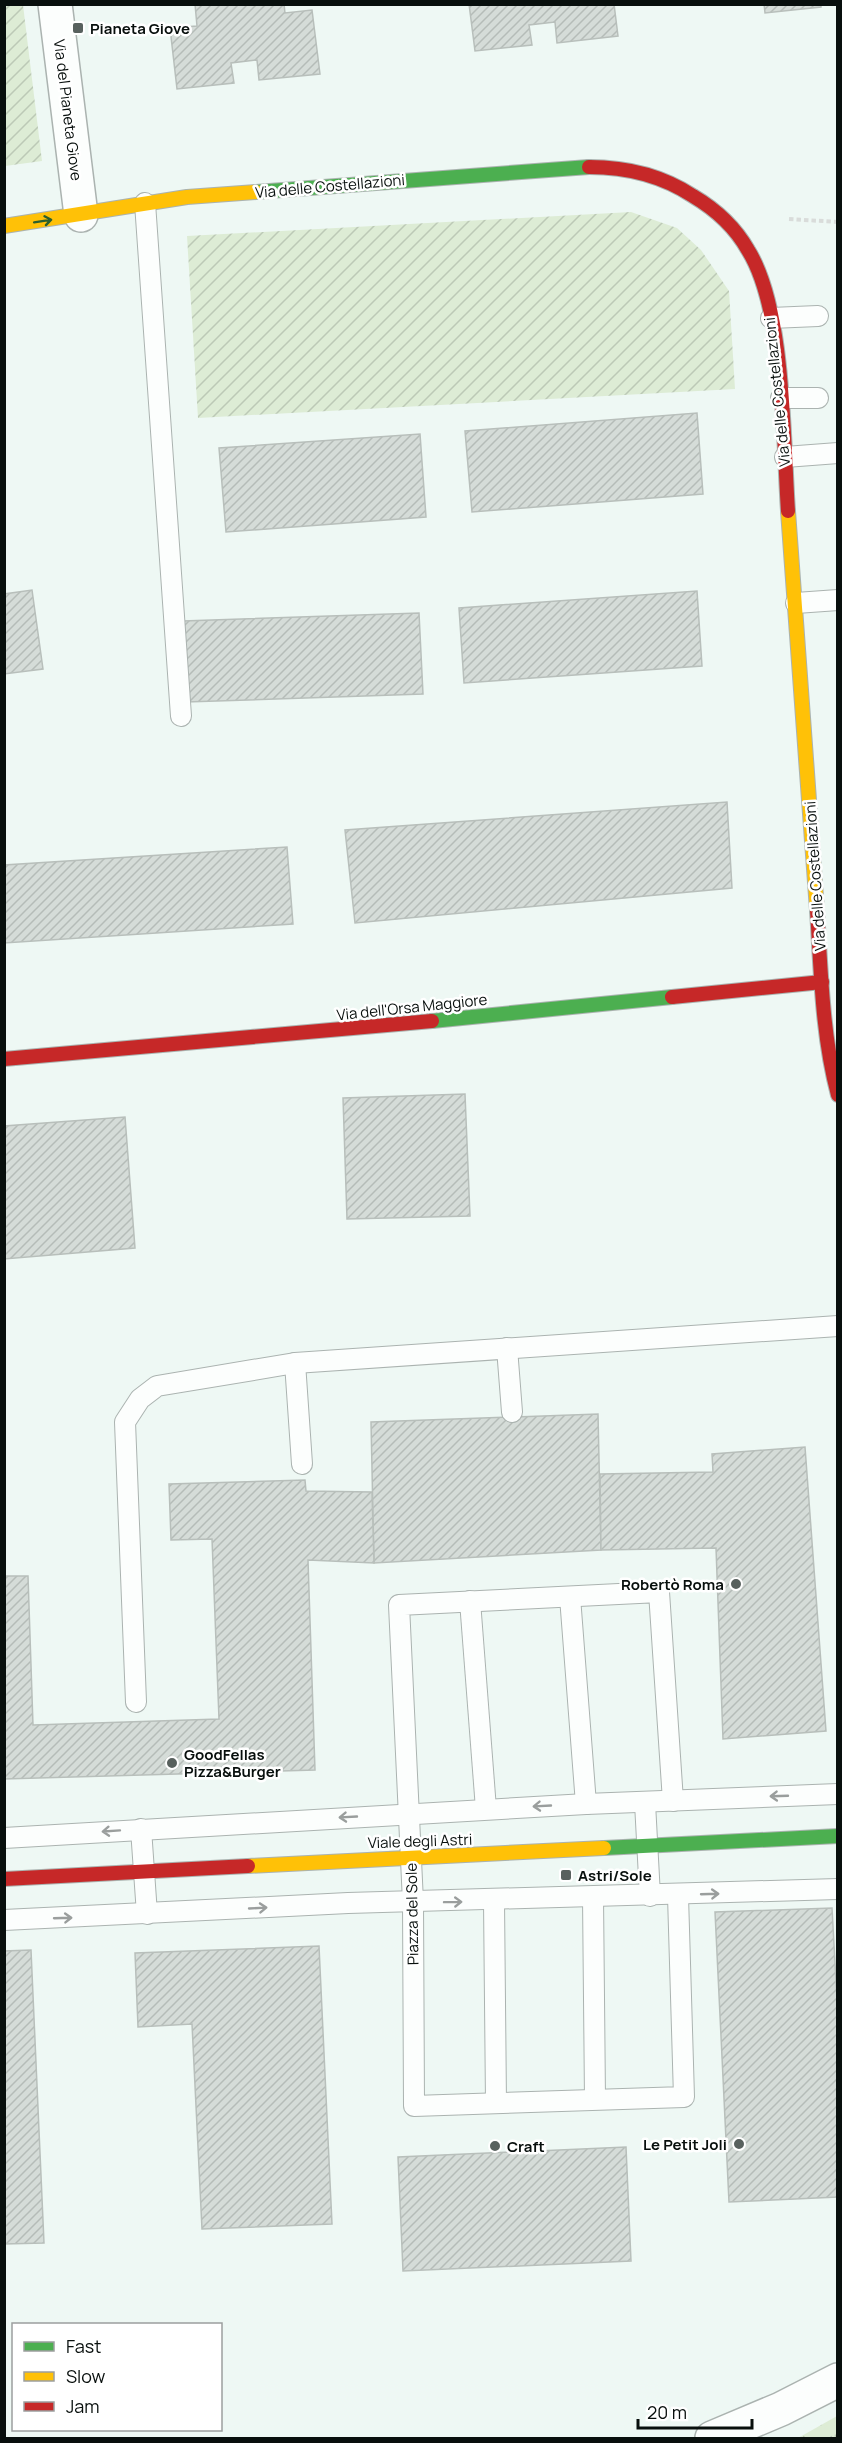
<svg xmlns="http://www.w3.org/2000/svg" width="842" height="2443" font-family="Manrope,sans-serif">
	<style>
		.grass { fill: url(#grass-tufts) }
		.garden { fill: url(#garden-furrows) }
		.building { fill: url(#building-hatch); stroke: #b8bfbb; stroke-width: 1.5 }
		.lines { fill: none; stroke-linecap: round; stroke-linejoin: round }
		.lane-casing { stroke: #abb3b0; stroke-width: 22 }
		.street-casing { stroke: #abb3b0; stroke-width: 36 }
		.fast-casing { stroke: #abb3b0; stroke-width: 16 }
		.slow-casing { stroke: #abb3b0; stroke-width: 16 }
		.jam-casing { stroke: #abb3b0; stroke-width: 16 }
		.path { stroke: #d9dcda; stroke-width: 4; stroke-dasharray: 4.5 3; stroke-linecap: butt }
		.lane { stroke: #fcfefd; stroke-width: 20 }
		.street { stroke: #fcfefd; stroke-width: 33 }
		.fast { stroke: #4caf50; stroke-width: 14 }
		.slow { stroke: #ffc107; stroke-width: 14 }
		.jam { stroke: #c62828; stroke-width: 14 }
		.oneway { stroke: #2a5f2e }
		.oneway2 { stroke: #9a9e9d }
		.poi-dot { fill: #58615e; stroke: #fff; stroke-width: 2 }
		.labels { text-anchor: middle; dominant-baseline: central; stroke-width: 5; stroke-linejoin: round; paint-order: stroke }
		.poi-label { font-size: 15px; font-weight: bold; fill: #080f0d; stroke: #fff; text-anchor: start }
		.street-label { font-size: 15px; fill: #080f0d; stroke: #fff }
	</style>
	<defs>
		<pattern id="grass-tufts" width="24" height="20" patternUnits="userSpaceOnUse" patternTransform="scale(1.5)"><rect width="24" height="20" fill="#ddecd5"/><path d="M3 7l-1-3M5 7V3M7 7l1-3M15 17l-1-3M17 17v-4M19 17l1-3" fill="none" stroke="#bcc9b6"/></pattern>
		<pattern id="garden-furrows" width="10" height="10" patternUnits="userSpaceOnUse" patternTransform="scale(1.5)"><rect width="10" height="10" fill="#ddecd5"/><path d="M-1 1l2-2M0 10L10 0M9 11l2-2" fill="none" stroke="#bcc9b6"/></pattern>
		<pattern id="building-hatch" width="6" height="6" patternUnits="userSpaceOnUse" patternTransform="scale(1.5)"><rect width="6" height="6" fill="#d5dcd8"/><path d="M-1 1l2-2M0 6l6-6M5 7l2-2" fill="none" stroke="#b5bcb8"/></pattern>
	</defs>
	<rect width="100%" height="100%" fill="#eef8f4"/>
	<polygon class="grass" points="837,2416 837,2438 798,2438"/>
	<g class="garden">
		<polygon points="4,5 23,5 42,161 5,166"/>
		<polygon points="631,212 677,228 701,250 729,291 735,389 198,418 187,236"/>
	</g>
	<g class="building">
		<polygon points="195,4 284,4 285,13 312,10 320,74 259,80 257,60 231,63 234,83 177,89 170,28 197,26"/>
		<polygon points="469,4 614,4 618,36 557,43 555,22 529,25 532,45 475,51"/>
		<polygon points="764,4 821,4 821,7 765,13"/>
		<polygon points="697,413 703,494 472,512 465,431"/>
		<polygon points="420,434 426,517 226,532 219,448"/>
		<polygon points="32,590 43,669 4,674 4,594"/>
		<polygon points="697,591 702,666 464,683 459,608"/>
		<polygon points="419,613 423,694 186,702 183,621"/>
		<polygon points="727,802 732,888 355,923 345,830"/>
		<polygon points="287,847 293,924 4,943 4,865"/>
		<polygon points="465,1094 470,1216 347,1219 343,1098"/>
		<polygon points="125,1117 135,1248 4,1259 4,1126"/>
		<polygon points="598,1414 601,1550 374,1563 371,1422"/>
		<polygon points="805,1447 826,1731 723,1739 716,1548 601,1550 600,1474 713,1472 712,1454"/>
		<polygon points="305,1480 306,1491 372,1492 374,1563 308,1560 315,1770 4,1779 4,1576 28,1576 33,1725 219,1719 212,1539 171,1540 169,1484"/>
		<polygon points="832,1908 838,2018 838,2197 729,2202 715,1912"/>
		<polygon points="319,1946 332,2224 202,2229 192,2024 138,2027 135,1953"/>
		<polygon points="31,1950 44,2243 4,2244 4,1951"/>
		<polygon points="626,2147 631,2261 403,2271 398,2157"/>
	</g>
	<g class="lines">
		<defs>
			<g id="lane">
				<polyline points="145,203 181,716"/>
				<polyline points="771,318 818,316"/>
				<polyline points="781,398 818,398"/>
				<polyline points="785,457 838,453"/>
				<polyline points="796,603 838,600"/>
				<polyline points="507,1348 512,1412"/>
				<polyline points="295,1363 302,1464"/>
				<polyline points="570,1597 586,1804"/>
				<polyline points="470,1601 486,1809"/>
				<polyline points="136,1702 125,1422 140,1399 157,1386 295,1363 838,1326"/>
				<polyline points="673,1801 659,1592 399,1605 413,1902 414,2106 684,2097 678,1896"/>
				<polyline points="645,1803 650,1896"/>
				<polyline points="141,1829 147,1914"/>
				<polyline points="4,1838 586,1804 838,1794"/>
				<polyline points="593,1897 595,2099"/>
				<polyline points="494,1901 496,2103"/>
				<polyline points="4,1920 348,1903 838,1889"/>
			</g>
			<g id="street">
				<polyline points="55,4 81,215"/>
				<polyline points="712,2438 781,2409 838,2380"/>
			</g>
			<g id="fast">
				<polyline points="256,192 589,167"/>
				<polyline points="432,1021 672,997"/>
				<polyline points="604,1848 838,1836"/>
			</g>
			<g id="slow">
				<polyline points="4,226 187,197 256,192"/>
				<polyline points="788,511 817,910"/>
				<polyline points="248,1866 604,1848"/>
			</g>
			<g id="jam">
				<path d="M589 167C626 167 661 175 693 196 715 209 735 227 748 250 785 309 783 439 788 511"/>
				<path d="M817 910C821 972 822 1035 838 1095"/>
				<polyline points="672,997 822,982"/>
				<polyline points="4,1059 432,1021"/>
				<polyline points="4,1879 248,1866"/>
			</g>
		</defs>
		<use href="#lane" class="lane-casing"/>
		<use href="#street" class="street-casing"/>
		<use href="#fast" class="fast-casing"/>
		<use href="#slow" class="slow-casing"/>
		<use href="#jam" class="jam-casing"/>
		<polyline class="path" points="789,219 838,222"/>
		<use href="#lane" class="lane"/>
		<use href="#street" class="street"/>
		<use href="#fast" class="fast"/>
		<use href="#slow" class="slow"/>
		<use href="#jam" class="jam"/>
	</g>
	<defs><path id="oneway-shaft" d="M-6 0H5M1.5-3L5.5 0L1.5 3" fill="none" stroke-width="1.6" stroke-linecap="round" stroke-linejoin="round" transform="scale(1.5)"/></defs>
	<use class="oneway" href="#oneway-shaft" transform="translate(43 221) rotate(-9)"/>
	<g class="oneway2">
		<use href="#oneway-shaft" transform="translate(779 1796) rotate(178)"/>
		<use href="#oneway-shaft" transform="translate(542 1806) rotate(177)"/>
		<use href="#oneway-shaft" transform="translate(348 1817) rotate(177)"/>
		<use href="#oneway-shaft" transform="translate(111 1831) rotate(176)"/>
		<use href="#oneway-shaft" transform="translate(710 1894) rotate(-2)"/>
		<use href="#oneway-shaft" transform="translate(453 1902) rotate(-1)"/>
		<use href="#oneway-shaft" transform="translate(258 1908) rotate(-3)"/>
		<use href="#oneway-shaft" transform="translate(63 1918) rotate(-2)"/>
	</g>
	<g class="poi-dot">
		<rect x="72" y="22" width="12" height="12" rx="3"/>
		<circle cx="736" cy="1584" r="6"/>
		<circle cx="172" cy="1763" r="6"/>
		<rect x="560" y="1869" width="12" height="12" rx="3"/>
		<circle cx="739" cy="2144" r="6"/>
		<circle cx="495" cy="2146" r="6"/>
	</g>
	<g class="labels">
		<g class="poi-label">
			<text x="90" y="28">Pianeta Giove</text>
			<text x="724" y="1584" text-anchor="end">Robertò Roma</text>
			<text x="184" y="1754">GoodFellas<tspan x="184" dy="17">Pizza&amp;Burger</tspan></text>
			<text x="578" y="1875">Astri/Sole</text>
			<text x="727" y="2144" text-anchor="end">Le Petit Joli</text>
			<text x="507" y="2146">Craft</text>
		</g>
		<g class="street-label">
			<text transform="translate(68 110) rotate(83)">Via del Pianeta Giove</text>
			<text transform="translate(330 186) rotate(-5)">Via delle Costellazioni</text>
			<text transform="translate(777 392) rotate(-96)">Via delle Costellazioni</text>
			<text transform="translate(815 876) rotate(-94)">Via delle Costellazioni</text>
			<text transform="translate(412 1007) rotate(-6)">Via dell'Orsa Maggiore</text>
			<text transform="translate(420 1841) rotate(-2)">Viale degli Astri</text>
			<text transform="translate(412 1914) rotate(-91)">Piazza del Sole</text>
		</g>
	</g>
	<rect width="842" height="2443" fill="none" stroke="#080f0d" stroke-width="12"/>
	<rect x="12" y="2323" width="210" height="108" fill="#ffffff" stroke="#9c9f9e" stroke-width="1.5"/>
	<rect x="24" y="2342" width="30" height="9" fill="#4caf50" stroke="#9c9f9e" stroke-width="1.5"/>
	<text x="66" y="2353" font-size="18" fill="#080f0d">Fast</text>
	<rect x="24" y="2372" width="30" height="9" fill="#ffc107" stroke="#9c9f9e" stroke-width="1.5"/>
	<text x="66" y="2383" font-size="18" fill="#080f0d">Slow</text>
	<rect x="24" y="2402" width="30" height="9" fill="#c62828" stroke="#9c9f9e" stroke-width="1.5"/>
	<text x="66" y="2413" font-size="18" fill="#080f0d">Jam</text>
	<path d="M638 2419v9h114v-9" fill="none" stroke="#080f0d" stroke-width="3"/>
	<text x="647" y="2419" font-size="18" fill="#080f0d" stroke="#ffffff" stroke-width="4.5" paint-order="stroke">20 m</text>
</svg>
